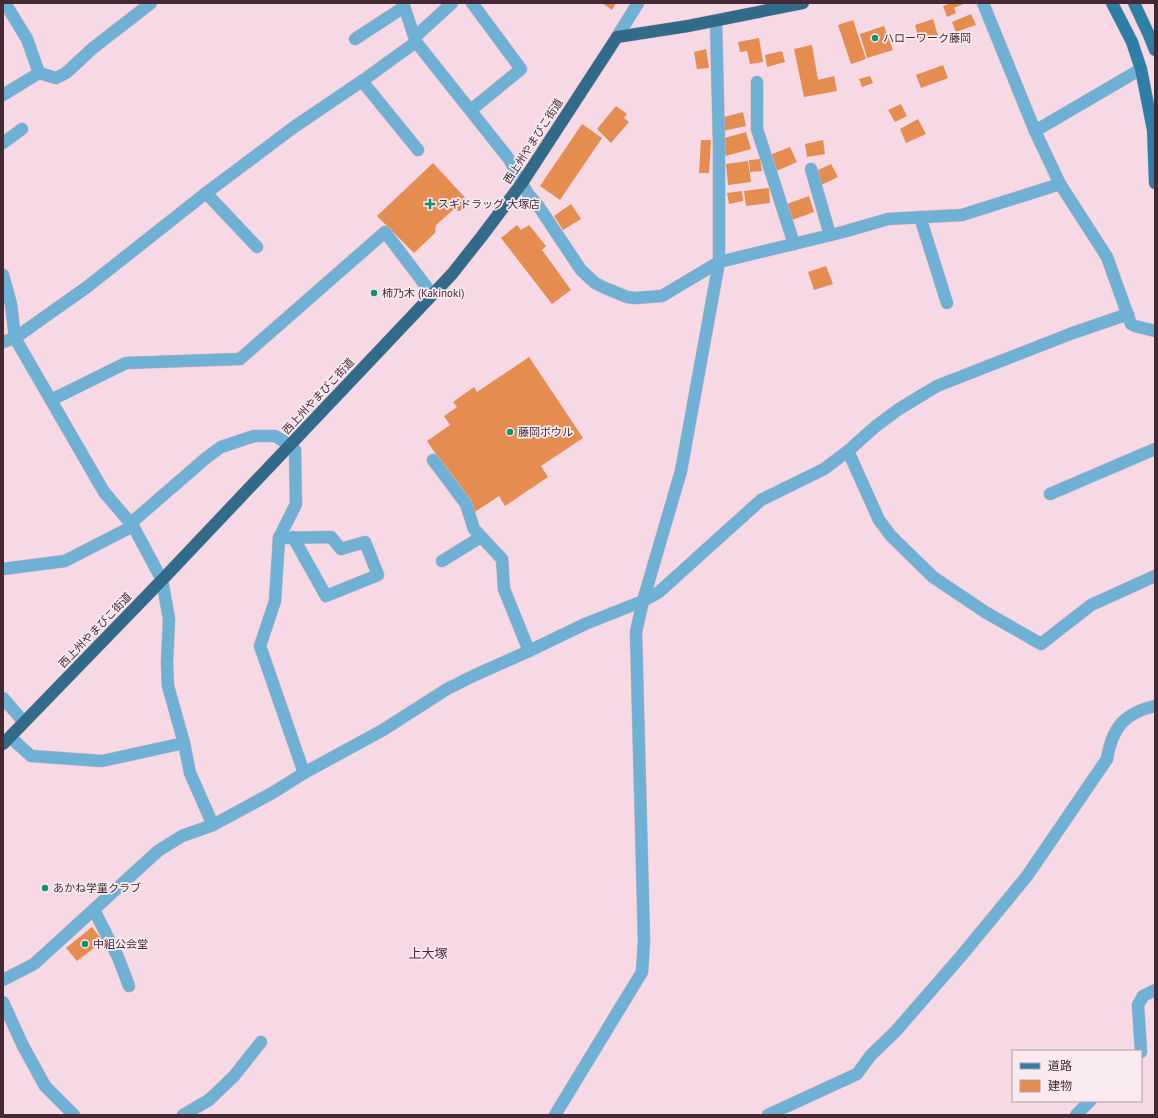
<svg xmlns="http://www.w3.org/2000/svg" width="1158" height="1118" font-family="'PT Sans','Noto Sans JP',sans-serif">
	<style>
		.building { fill: #e58d51 }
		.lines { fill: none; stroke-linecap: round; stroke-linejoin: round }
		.minor-casing { stroke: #d2b6c1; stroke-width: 13 }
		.major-casing { stroke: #d2b6c1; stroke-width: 13 }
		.highway-casing { stroke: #d2b6c1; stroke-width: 13 }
		.minor { stroke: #6eb1d5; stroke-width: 12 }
		.major { stroke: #2e7fa6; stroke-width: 12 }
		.highway { stroke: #316b89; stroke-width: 12 }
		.poi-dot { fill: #129076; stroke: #f9eaf0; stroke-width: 1.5 }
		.labels { text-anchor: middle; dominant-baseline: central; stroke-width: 3.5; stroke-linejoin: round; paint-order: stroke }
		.poi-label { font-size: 11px; fill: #442934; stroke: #f9eaf0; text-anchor: start }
		.street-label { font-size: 11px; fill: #442934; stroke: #f9eaf0 }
		.quarter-label { font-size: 13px; fill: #59213c; stroke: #f9eaf0 }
	</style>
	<rect width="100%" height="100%" fill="#f6d9e4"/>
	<g class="building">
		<polygon points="602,3 616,3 612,10"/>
		<polygon points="951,3 966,3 954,8 956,13 947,17 943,6"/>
		<polygon points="971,14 976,25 956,32 952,22"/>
		<polygon points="933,19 938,36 919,40 915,25"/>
		<polygon points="853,20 866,59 851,64 838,25"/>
		<polygon points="884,26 893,50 867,58 860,34"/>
		<polygon points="759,38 763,62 750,64 747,51 740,52 738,42"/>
		<polygon points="812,45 818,80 834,76 837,91 804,97 794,49"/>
		<polygon points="706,49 709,68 697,69 694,52"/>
		<polygon points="782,51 785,62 767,67 765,55"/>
		<polygon points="943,65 948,78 921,88 916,75"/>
		<polygon points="870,76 873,83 862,87 859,79"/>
		<polygon points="901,104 907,116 895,122 888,110"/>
		<polygon points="616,106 627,114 624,118 629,122 611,143 597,129"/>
		<polygon points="743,112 746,126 723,131 720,118"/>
		<polygon points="918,119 926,134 906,143 900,129"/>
		<polygon points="582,124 602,138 560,200 540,186"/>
		<polygon points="746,132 751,149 726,156 721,139"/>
		<polygon points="701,140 711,140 709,173 699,173"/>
		<polygon points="823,140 825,154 807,157 805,144"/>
		<polygon points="790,147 797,162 772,173 765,157"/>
		<polygon points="760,159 762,171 750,172 749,160"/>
		<polygon points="748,161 751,182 728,185 726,164"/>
		<polygon points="433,163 469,202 460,211 453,210 436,225 435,233 414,253 377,216"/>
		<polygon points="831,164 838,177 821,185 814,172"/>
		<polygon points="769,188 770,203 746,206 744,191"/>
		<polygon points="742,191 743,201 729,204 727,193"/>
		<polygon points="809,196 814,212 792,220 787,204"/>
		<polygon points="571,204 581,219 563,230 554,216"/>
		<polygon points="517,225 521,230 529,225 546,246 542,250 571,290 552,304 501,238"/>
		<polygon points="826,266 833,284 814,290 808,272"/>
		<polygon points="529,357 583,438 541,466 548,477 505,506 499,496 475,512 427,441 450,425 444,416 457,407 453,402 474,387 477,392"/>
		<polygon points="92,927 103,941 77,961 66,948"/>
	</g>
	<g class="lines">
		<defs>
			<g id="minor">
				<polyline points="5,3 27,39 39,73"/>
				<polyline points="403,3 416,42 509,159 528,194 539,207 581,270 595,283 605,288 627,297 636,298 662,296 719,262 843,232 888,219 962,215 1060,184"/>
				<polyline points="983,3 1035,131 1060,184 1107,257 1131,324 1135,326 1155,331"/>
				<polyline points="415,37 452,3"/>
				<polyline points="617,37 638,3"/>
				<polyline points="355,39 404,7"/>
				<polyline points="362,81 418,150"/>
				<polyline points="757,82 757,129 794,244"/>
				<polyline points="3,95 39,73 56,78 66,73 93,48 151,3"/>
				<polyline points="471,110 521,69 472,3"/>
				<polyline points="1035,131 1141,69"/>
				<polyline points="3,143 22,129"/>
				<polyline points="811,169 830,235"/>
				<polyline points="206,193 257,247"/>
				<polyline points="920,217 947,303"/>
				<polyline points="3,275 11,304 15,338 104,492 133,526 162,580 169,619 167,663 168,686 184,743 190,773 213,825"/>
				<polyline points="3,342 15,338 87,287 206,193 294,127 362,81 416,42"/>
				<polyline points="51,400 126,363 240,359 385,232 432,294"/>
				<polyline points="848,451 879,520 891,536 933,577 985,612 1041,644 1091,605 1155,576"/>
				<polyline points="433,460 466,504 474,529 502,559 504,589 529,651"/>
				<polyline points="1050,494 1155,449"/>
				<polyline points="131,523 206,458 221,447 254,436 275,436 290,445 295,450 296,504 279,538 275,601 260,646 304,773"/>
				<polyline points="279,538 331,537 341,549 365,542 378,575 326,596 293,537"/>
				<polyline points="442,561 481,537"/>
				<polyline points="3,569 65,561 133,526"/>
				<polyline points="3,698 24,722"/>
				<polyline points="10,737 31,756 102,761 184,743"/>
				<polyline points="94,910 118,957 129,986"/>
				<polyline points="3,980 34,964 158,851 182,836 213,825 274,792 304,773 383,730 447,689 473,676 529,651 585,624 643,601 659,592 761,500 824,469 848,451 876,426 899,409 937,386 1070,334 1128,314"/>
				<polyline points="3,1002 23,1046 45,1086 74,1115"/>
				<polyline points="1141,1052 1138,1005 1143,996 1155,990"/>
				<polyline points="183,1115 209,1100 234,1076 261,1042"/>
				<polyline points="555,1115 642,972 644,941 636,632 643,601 681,471 719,262 719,145 716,21"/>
				<path d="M768 1115 857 1074 871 1055 895 1032 962 955 1027 876 1107 759C1112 728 1124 713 1155 706"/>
				<polyline points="1076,1115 1090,1101"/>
			</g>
			<g id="major">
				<polyline points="1112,3 1132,42 1141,69 1153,130 1155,183"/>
				<polyline points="1134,3 1149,35 1155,50"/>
			</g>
			<polyline id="highway" points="3,744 162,580 452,274 482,236 522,183 617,37 688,26 803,3"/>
		</defs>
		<use href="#minor" class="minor-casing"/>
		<use href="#major" class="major-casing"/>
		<use href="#highway" class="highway-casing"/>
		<use href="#minor" class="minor"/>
		<use href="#major" class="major"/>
		<use href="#highway" class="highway"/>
	</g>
	<g class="poi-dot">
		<circle cx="875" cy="38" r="4"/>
		<path d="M428 198h4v4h4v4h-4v4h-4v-4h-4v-4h4z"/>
		<circle cx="374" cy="293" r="4"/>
		<circle cx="510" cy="432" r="4"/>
		<circle cx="45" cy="888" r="4"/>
		<circle cx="85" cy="944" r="4"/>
	</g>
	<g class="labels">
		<g class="poi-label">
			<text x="883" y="38">ハローワーク藤岡</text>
			<text x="438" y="204">スギドラッグ 大塚店</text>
			<text x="382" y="293">柿乃木 (Kakinoki)</text>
			<text x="518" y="432">藤岡ボウル</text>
			<text x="53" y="888">あかね学童クラブ</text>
			<text x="93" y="944">中組公会堂</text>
		</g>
		<g class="street-label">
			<text transform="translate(533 141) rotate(-57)">西上州やまびこ街道</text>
			<text transform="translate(318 396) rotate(-47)">西上州やまびこ街道</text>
			<text transform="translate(95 630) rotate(-46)">西上州やまびこ街道</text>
		</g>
		<g class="quarter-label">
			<text x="428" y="953">上大塚</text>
		</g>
	</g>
	<rect width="1158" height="1118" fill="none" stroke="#442934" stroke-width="8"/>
	<rect x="1012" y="1050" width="130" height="52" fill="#f9eaf0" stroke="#b19da5"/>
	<rect x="1020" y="1063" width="20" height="6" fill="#2e7fa6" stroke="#b19da5"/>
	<text x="1048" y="1070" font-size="12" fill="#442934">道路</text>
	<rect x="1020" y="1080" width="20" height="12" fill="#e58d51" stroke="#b19da5"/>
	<text x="1048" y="1090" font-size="12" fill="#442934">建物</text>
</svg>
